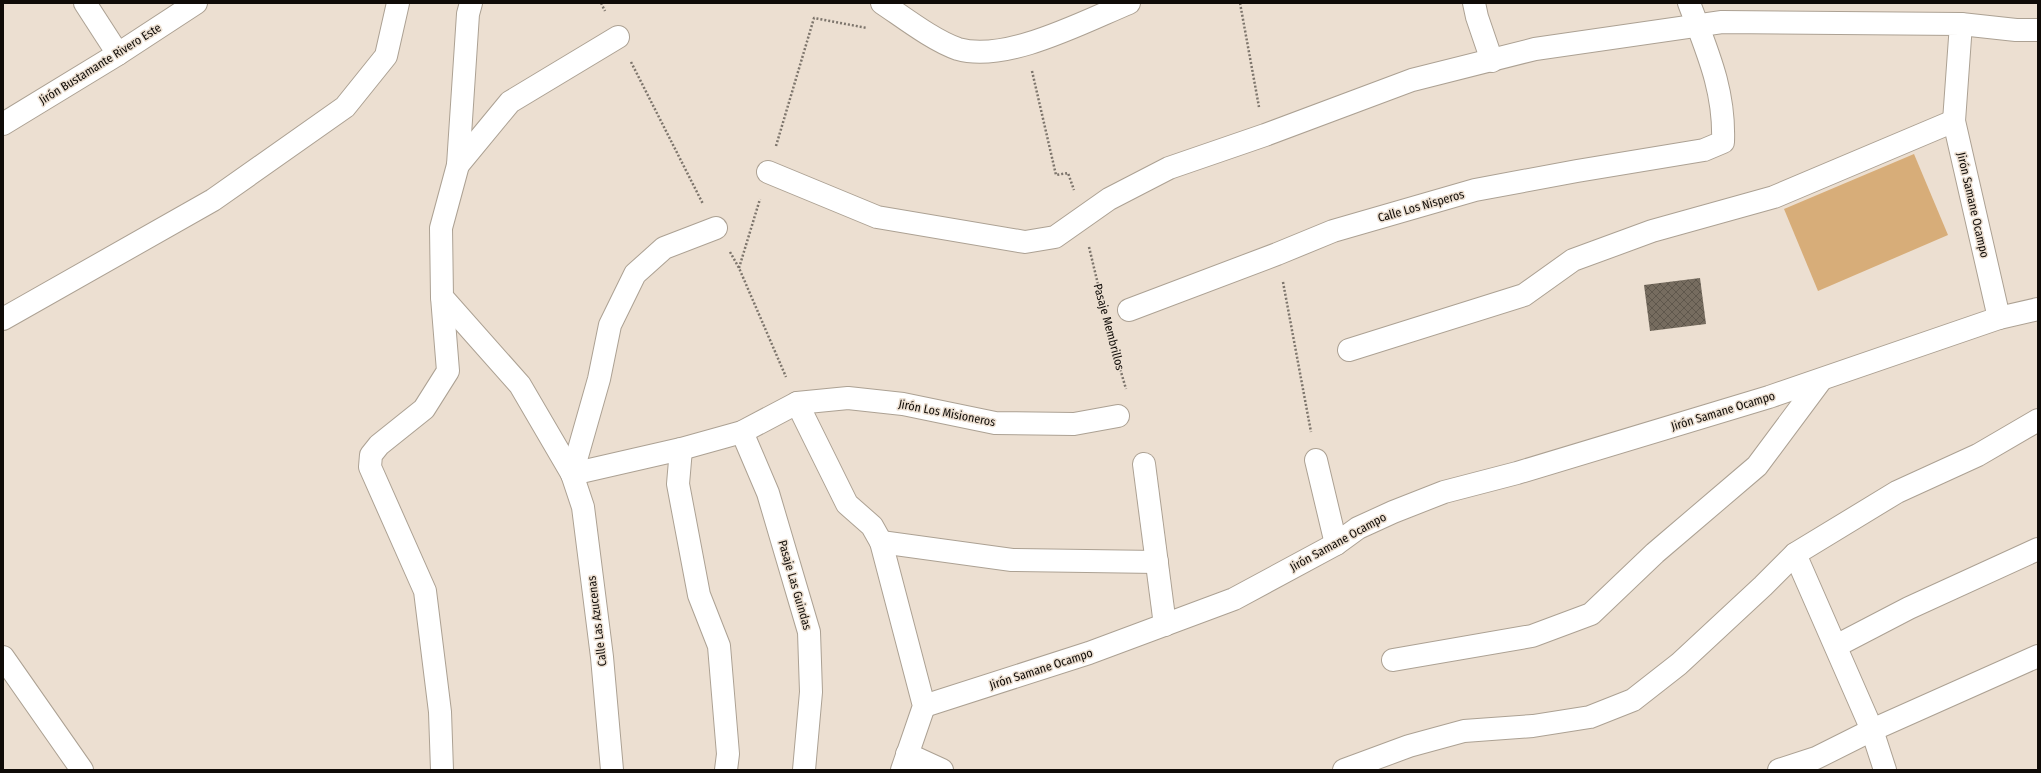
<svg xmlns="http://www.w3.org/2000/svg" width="2041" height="773" font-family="'Fira Sans Condensed',sans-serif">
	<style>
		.pitch { fill: #d7ad79 }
		.building { fill: url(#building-cross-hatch) }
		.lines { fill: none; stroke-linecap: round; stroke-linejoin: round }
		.minor-casing { stroke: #aca193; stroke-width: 24 }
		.path { stroke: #7d756c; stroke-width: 2.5; stroke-dasharray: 2 2; stroke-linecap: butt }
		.minor { stroke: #fff; stroke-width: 22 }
		.labels { text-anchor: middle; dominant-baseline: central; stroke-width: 3; stroke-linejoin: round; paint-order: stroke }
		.street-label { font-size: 12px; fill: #0f0b07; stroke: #ecdfd1 }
	</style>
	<defs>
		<pattern id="building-cross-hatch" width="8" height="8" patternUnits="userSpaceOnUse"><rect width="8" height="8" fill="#766c5f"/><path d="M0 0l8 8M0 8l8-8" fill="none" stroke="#5f574c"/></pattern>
	</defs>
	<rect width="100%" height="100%" fill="#ecdfd1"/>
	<polygon class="pitch" points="1914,154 1948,235 1818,291 1784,209"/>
	<polygon class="building" points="1700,278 1706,324 1650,331 1644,285"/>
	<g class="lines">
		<defs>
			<g id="minor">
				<polyline points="85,3 118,54"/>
				<path d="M882 3C903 17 934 41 958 49 1006 63 1083 22 1129 3"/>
				<polyline points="1474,3 1477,17 1492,61"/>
				<polyline points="1961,24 2016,30 2038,30"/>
				<polyline points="3,124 118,54 196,3"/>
				<polyline points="458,165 468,14 471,3"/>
				<polyline points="768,172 877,217 1025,242 1055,237 1109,199 1169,168 1265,135 1412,80 1535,49 1722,22 1961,24 1954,121 1999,318 1769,397 1517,473 1444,492 1393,512 1358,528 1336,544 1234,599 1089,653 924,706"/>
				<path d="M1129 310 1277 254 1333 231 1475 190 1577 171 1704 150 1723 142C1725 90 1707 51 1689 3"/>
				<polyline points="1999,318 2038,309"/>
				<polyline points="3,319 213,200 345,107 386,56 398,3"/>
				<polyline points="1349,350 1524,295 1573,260 1652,231 1774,197 1954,121"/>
				<polyline points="797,403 847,504 872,526 881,542 924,706 902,770"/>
				<polyline points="742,432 768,493 809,632 811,692 804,770"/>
				<polyline points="681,449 678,484 699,595 719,646 728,754 726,770"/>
				<polyline points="1316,460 1336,544"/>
				<polyline points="1144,464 1165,625"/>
				<polyline points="572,474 681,449 742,432 797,403 848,398 903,404 995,423 1074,424 1118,416"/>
				<polyline points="572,474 599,379 610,325 635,274 664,248 716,228"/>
				<polyline points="881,542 1012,560 1157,562"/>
				<polyline points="1795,554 1872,730 1885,770"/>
				<polyline points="1836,646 1909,608 2038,549"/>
				<polyline points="3,657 82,770"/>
				<polyline points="1393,660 1532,636 1591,614 1655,553 1757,466 1821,380"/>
				<polyline points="907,754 942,770"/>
				<polyline points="442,770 440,712 425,591 370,467 371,455 379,445 424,409 448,371 442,297"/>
				<polyline points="612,770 602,657 583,507 572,474 520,385 442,297 441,228 458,165 510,102 618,37"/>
				<polyline points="1344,770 1409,746 1464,731 1533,726 1590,717 1633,700 1679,664 1763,586 1795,554 1897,492 1978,455 2038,420"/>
				<polyline points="1779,770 1816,758 1872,730 2038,656"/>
			</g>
		</defs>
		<use href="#minor" class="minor-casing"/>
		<g class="path">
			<polyline points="601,3 605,11"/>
			<polyline points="1240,3 1259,107"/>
			<polyline points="631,62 703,204"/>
			<polyline points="1032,71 1056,175 1068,173 1074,190"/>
			<polyline points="776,146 814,18 867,28"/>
			<polyline points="1089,247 1102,301"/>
			<polyline points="730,252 739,268 786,377"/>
			<polyline points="739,268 760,199"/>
			<polyline points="1283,282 1311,432"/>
			<polyline points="1109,331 1126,389"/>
		</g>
		<use href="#minor" class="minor"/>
	</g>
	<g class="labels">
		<g class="street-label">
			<text transform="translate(100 64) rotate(-32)">Jirón Bustamante Rivero Este</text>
			<text transform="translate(1973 205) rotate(77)">Jirón Samane Ocampo</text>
			<text transform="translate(1421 206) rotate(-16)">Calle Los Nisperos</text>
			<text transform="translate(1109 327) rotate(75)">Pasaje Membrillos</text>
			<text transform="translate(1723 411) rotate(-17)">Jirón Samane Ocampo</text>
			<text transform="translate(947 413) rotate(11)">Jirón Los Misioneros</text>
			<text transform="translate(1338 542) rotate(-29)">Jirón Samane Ocampo</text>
			<text transform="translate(795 585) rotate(74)">Pasaje Las Guindas</text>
			<text transform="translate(597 621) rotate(-97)">Calle Las Azucenas</text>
			<text transform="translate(1041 669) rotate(-18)">Jirón Samane Ocampo</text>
		</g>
	</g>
	<rect width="2041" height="773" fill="none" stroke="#0f0b07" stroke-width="8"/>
</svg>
